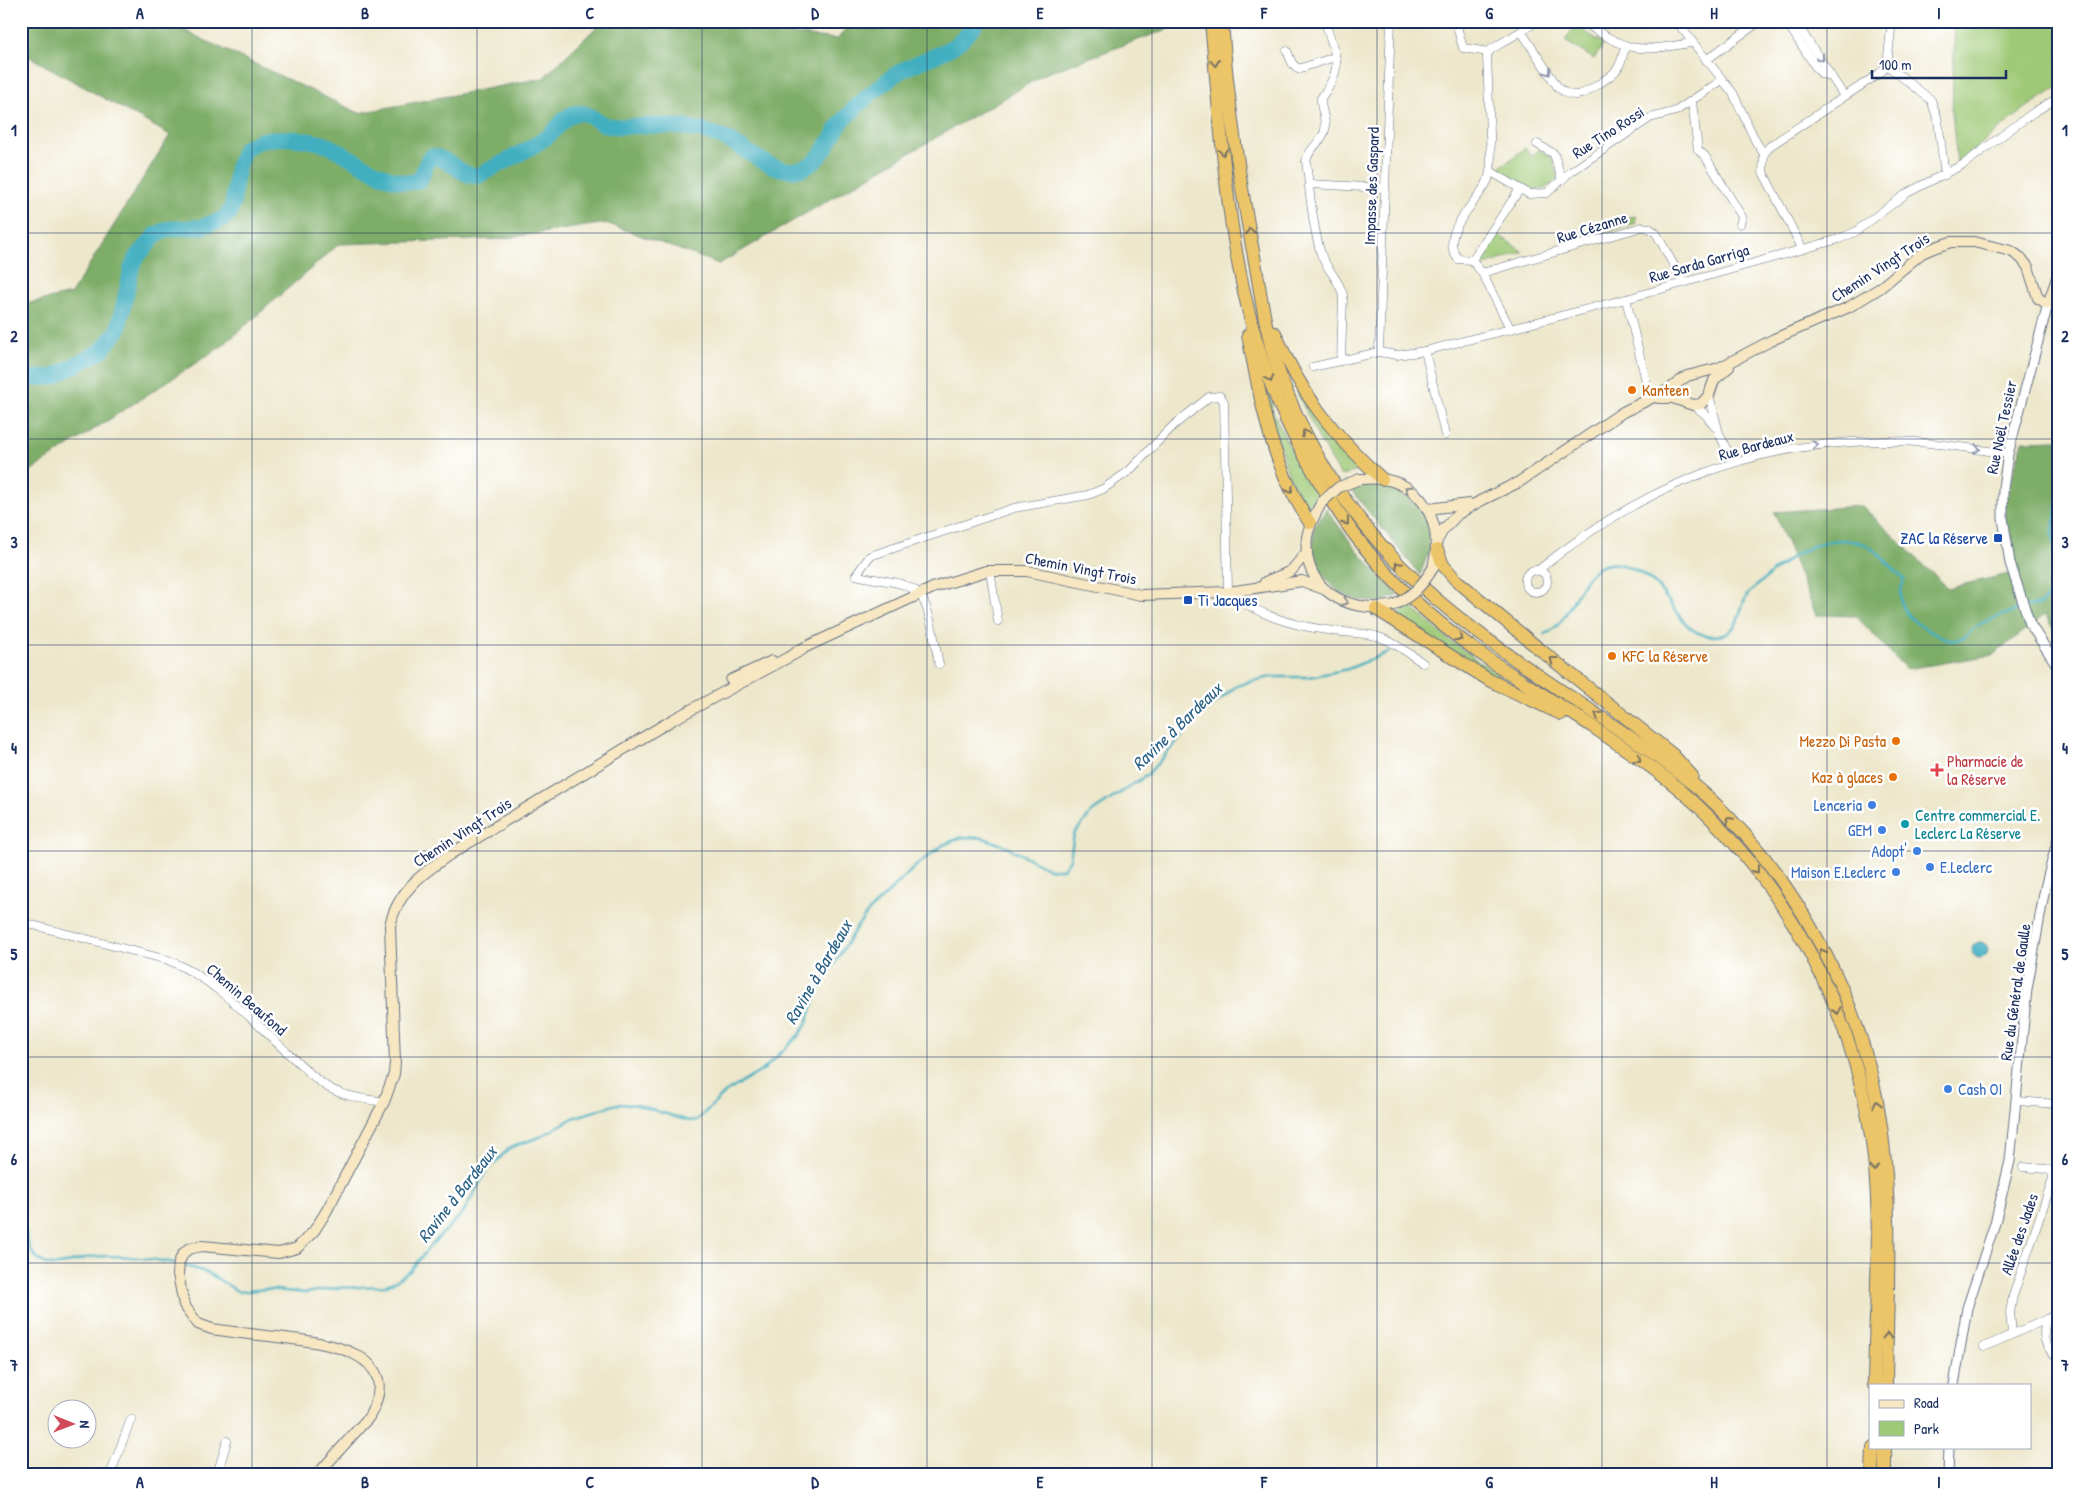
<svg xmlns="http://www.w3.org/2000/svg" width="2079" height="1496" font-family="'Patrick Hand',sans-serif">
	<style>
		.green { fill: #9ec976; stroke: #5c7c6a }
		.forest { fill: #7ead67; stroke: #4c6e62 }
		.water { fill: #42afc0; stroke: #2e6f8f }
		.lines { fill: none; stroke-linecap: round; stroke-linejoin: round }
		.stream { stroke: #42afc0; stroke-width: 2.5 }
		.river { stroke: #42afc0; stroke-width: 16 }
		.minor-casing { stroke: #646f84; stroke-width: 9 }
		.tertiary-casing { stroke: #646f84; stroke-width: 11 }
		.secondary-casing { stroke: #646f84; stroke-width: 12 }
		.trunk-casing { stroke: #646f84; stroke-width: 14 }
		.minor { stroke: #fff; stroke-width: 8 }
		.tertiary { stroke: #fff; stroke-width: 9 }
		.secondary { stroke: #f7e8c3; stroke-width: 10 }
		.trunk { stroke: #ecc569; stroke-width: 12 }
		.secondary-bridge-casing { stroke: #646f84; stroke-width: 12; stroke-linecap: butt }
		.secondary-bridge { stroke: #f7e8c3; stroke-width: 10 }
		.oneway { stroke: #8d97ae }
		.oneway2 { stroke: #797263 }
		.oneway3 { stroke: #898c90 }
		.grid { fill: none; stroke: #1b2f5e; stroke-width: 1; stroke-opacity: 0.55 }
		.food-dot { fill: #e8710a; stroke: #fff; stroke-width: 2 }
		.transit-dot { fill: #1a4fb4; stroke: #fff; stroke-width: 2 }
		.health-dot { fill: #e0444e; stroke: #fff; stroke-width: 2 }
		.shop-dot { fill: #3f7fe0; stroke: #fff; stroke-width: 2 }
		.culture-dot { fill: #0f9aa8; stroke: #fff; stroke-width: 2 }
		.labels { text-anchor: middle; dominant-baseline: central; stroke-width: 5; stroke-linejoin: round; paint-order: stroke }
		.street-label { font-size: 16px; fill: #1b2f5e; stroke: #fff }
		.food-label { font-size: 16px; fill: #c56008; stroke: #fff; text-anchor: start }
		.transit-label { font-size: 16px; fill: #164399; stroke: #fff; text-anchor: end }
		.health-label { font-size: 16px; fill: #be3a42; stroke: #fff; text-anchor: start }
		.shop-label { font-size: 16px; fill: #366cbe; stroke: #fff; text-anchor: end }
		.culture-label { font-size: 16px; fill: #0d838f; stroke: #fff; text-anchor: start }
		.water-label { font-size: 18px; font-style: italic; fill: #2b6285; stroke: #fff }
		.neatline { fill: none; stroke: #1b2f5e; stroke-width: 2 }
		.grid-label { font-size: 16px; text-anchor: middle; font-weight: bold; fill: #1b2f5e }
	</style>
	<rect width="100%" height="100%" fill="#fff"/>
	<filter id="ink" filterUnits="userSpaceOnUse"><feTurbulence type="fractalNoise" baseFrequency=".02" numOctaves="2"/><feDisplacementMap in="SourceGraphic" scale="10" xChannelSelector="R" yChannelSelector="G"/><feConvolveMatrix kernelMatrix="1 2 1 2 8 2 1 2 1" color-interpolation-filters="sRGB"/></filter>
	<filter id="wash" filterUnits="userSpaceOnUse"><feTurbulence type="fractalNoise" baseFrequency=".0096" numOctaves="4" result="noise"/><feDisplacementMap in="SourceGraphic" scale="20" xChannelSelector="R" yChannelSelector="G"/><feGaussianBlur stdDeviation="1.12" result="paint"/><feColorMatrix in="noise" values="0 0 0 0 0 0 0 0 0 0 0 0 0 0 0 0 0 1.4 0 .05"/><feComposite in="paint" operator="in"/></filter>
	<g filter="url(#wash)">
		<rect width="100%" height="100%" fill="#ede7cb"/>
		<g class="green">
			<polygon points="1955,21 2058,21 2058,87 2027,107 1957,163 1952,113"/>
			<polygon points="1575,25 1604,44 1594,59 1565,41"/>
			<path d="M1525 148 1532 157 1539 149 1552 158 1558 177C1537 204 1519 183 1498 169Z"/>
			<polygon points="1635,216 1636,223 1594,235 1598,225"/>
			<polygon points="1496,233 1523,252 1482,266 1482,255"/>
			<polygon points="1268,390 1273,406 1271,408 1288,444 1318,493 1309,506 1306,506 1289,477 1264,391"/>
			<polygon points="1297,392 1361,470 1341,476 1318,437"/>
			<path d="M1411 607 1449 640 1513 685C1470 664 1434 645 1397 614Z"/>
		</g>
		<g class="forest">
			<polygon points="21,21 164,21 359,113 543,78 603,21 709,21 715,26 838,39 851,21 1190,21 1047,73 719,264 606,223 500,239 339,244 222,346 21,477 21,305 71,294 170,135 21,52"/>
			<polygon points="1212,21 1268,21 1237,27"/>
			<polygon points="2058,440 2058,637 2045,615 1993,655 1906,669 1856,616 1816,615 1774,512 1862,506 1948,588 2013,573 2003,508 2023,441"/>
			<polygon points="1370,484 1390,487 1412,500 1427,521 1430,549 1420,575 1350,489"/>
			<polygon points="1326,509 1358,552 1399,595 1381,602 1357,600 1338,592 1322,574 1313,549 1314,528"/>
		</g>
		<circle class="water" cx="1980" cy="950" r="8"/>
		<g class="lines">
			<g class="stream">
				<path d="M1545 634C1576 623 1578 553 1622 565 1634 568 1646 575 1655 584 1678 607 1685 645 1727 634 1742 623 1738 608 1748 594 1752 588 1760 584 1765 579 1790 555 1827 530 1864 544 1875 548 1894 570 1904 579 1902 587 1899 595 1901 602 1905 622 1936 635 1953 641L1965 637 1972 629 1986 621 2026 607 2041 604 2048 597 2057 571 2053 529 2058 502"/>
				<path d="M21 1212C27 1227 24 1246 37 1258 53 1274 73 1259 91 1257 121 1254 147 1259 176 1263"/>
				<polyline points="181,1264 208,1273 239,1292 265,1289 305,1293 337,1288 383,1286 394,1282 410,1271 431,1245 463,1213 487,1170 511,1147 540,1137 573,1118 617,1104 637,1105 689,1121 697,1120 726,1092 763,1070 798,1036 806,1025 818,991 856,928 869,911 917,865 943,845 962,837 984,838 1007,847 1049,869 1063,869 1070,859 1074,834 1092,812 1147,775 1200,716 1235,687 1248,682 1271,677 1310,677 1348,669 1389,652"/>
			</g>
			<path class="river" d="M21 379 53 377 101 351 118 330 132 267 137 257 157 234 168 229 201 227 223 219 230 212 233 203 237 168 245 148C251 146 257 141 263 140 280 136 307 139 324 144 349 153 395 192 420 180L428 160 432 156C450 158 459 176 478 176 501 163 526 152 547 137 557 130 564 115 576 113 590 111 598 125 610 126 620 127 630 126 640 126 675 125 705 127 735 144 753 155 778 175 801 169 824 162 830 135 845 118 859 103 877 88 893 76 923 55 956 57 977 21"/>
		</g>
	</g>
	<g filter="url(#ink)">
		<g class="lines">
			<defs>
				<g id="minor">
					<path d="M1582 21C1630 53 1635 52 1691 43"/>
					<polyline points="1676,21 1733,93 1756,142 1764,154"/>
					<polyline points="1788,21 1789,26 1817,69 1822,74 1831,76"/>
					<polyline points="1795,21 1844,96"/>
					<path d="M1326 25C1337 61 1344 66 1321 98 1320 109 1327 120 1325 130 1323 141 1310 146 1306 161 1310 191 1312 225 1321 254 1326 269 1339 279 1343 295L1341 361"/>
					<polyline points="1458,30 1463,48 1489,52"/>
					<path d="M1521 31 1557 86C1573 103 1586 93 1602 82 1607 78 1613 75 1617 69 1622 63 1623 54 1625 47"/>
					<polyline points="1287,51 1292,63 1298,69 1335,57"/>
					<polyline points="1706,60 1760,21"/>
					<polyline points="1887,65 1931,100 1938,120 1945,175"/>
					<polyline points="1692,102 1698,150 1705,156 1742,217 1740,224"/>
					<polyline points="1537,144 1554,154 1562,180"/>
					<polyline points="1490,171 1529,194 1547,193 1569,173 1650,118 1676,111 1722,80"/>
					<polyline points="1309,184 1384,188"/>
					<polyline points="1802,248 1763,172 1764,154 1770,146 1880,73 1887,65 1892,21"/>
					<path d="M1472 260 1458 259C1437 233 1478 203 1488 180 1490 174 1491 168 1491 161L1487 55 1490 50 1538 21"/>
					<polyline points="1472,260 1520,189"/>
					<polyline points="1472,260 1482,273 1511,330"/>
					<polyline points="1482,273 1642,227 1649,228 1656,233 1683,282"/>
					<polyline points="1626,299 1646,381"/>
					<polyline points="1425,351 1445,435"/>
					<polyline points="1379,352 1391,21"/>
					<polyline points="1313,367 1379,352 1397,355 1425,351 1626,299 1839,239 1855,232 1907,193 1964,164 2034,112 2058,98"/>
					<polyline points="1709,395 1719,433 1733,463"/>
					<polyline points="1693,405 1705,414 1715,427"/>
					<circle cx="1536" cy="581" r="11"/>
					<polyline points="990,571 998,621"/>
					<path d="M1537 571C1641 487 1753 440 1888 441 1928 441 1968 448 2008 454"/>
					<path d="M939 664C935 647 930 600 916 591 899 579 874 581 856 575L870 556 1014 508 1088 495 1103 489 1129 471 1173 426 1209 397 1220 396 1224 402 1228 592C1259 615 1289 625 1327 630 1343 633 1360 632 1376 636 1393 641 1408 653 1423 663"/>
					<path d="M21 922 168 960C217 980 253 1021 291 1056 303 1066 315 1080 329 1088 346 1097 365 1099 384 1102"/>
					<polyline points="2017,1101 2058,1104"/>
					<path d="M2047 1319C2041 1334 2044 1348 2058 1357"/>
					<polyline points="2012,1334 2010,1312 2013,1296 2053,1178 2052,1172 2047,1169 2023,1167"/>
					<polyline points="1984,1347 2047,1319 2058,1312"/>
					<polyline points="110,1475 131,1419"/>
					<polyline points="219,1475 219,1468 227,1441"/>
				</g>
				<g id="tertiary">
					<polyline points="2048,304 2008,454 2003,488 2003,518 2010,563 2030,624 2058,667"/>
					<polyline points="1954,1385 1967,1308 1995,1223 2010,1161 2027,989 2045,888 2058,838"/>
					<polyline points="1948,1475 1949,1447"/>
				</g>
				<g id="secondary">
					<polyline points="1658,398 1673,398 1693,405 1701,404 1709,395 1714,380 1729,367"/>
					<path d="M1360 479C1367 479 1376 478 1383 479 1428 487 1443 528 1433 568"/>
					<path d="M1322 502C1316 513 1309 524 1307 537 1301 589 1348 615 1394 605"/>
					<polyline points="1428,509 1469,504"/>
					<polyline points="1437,541 1443,530 1458,514 1480,501 1519,482 1623,412 1668,390 1687,376 1719,368 1774,339 1849,307 1880,288 1922,253 1936,247 1951,242 1974,242 2011,251 2021,258 2028,267 2038,298 2048,304 2058,275"/>
					<polyline points="1265,582 1291,571 1307,552"/>
					<polyline points="797,651 935,587 986,571 1027,571 1141,595 1228,592 1302,581 1326,590"/>
					<polyline points="731,680 772,661"/>
					<path d="M317 1475 369 1417C408 1350 320 1342 277 1337 255 1335 234 1332 212 1329L198 1324 184 1305 178 1274 179 1262 183 1254 188 1249 202 1246 279 1253 297 1248 314 1231 326 1212 384 1102 394 1074 395 1062 390 926C397 891 424 872 452 853L672 720 802 650"/>
				</g>
				<g id="trunk">
					<path d="M1211 21C1223 149 1228 282 1278 402 1294 439 1314 475 1336 508 1362 548 1397 587 1433 617 1482 659 1539 691 1593 727 1621 746 1652 766 1678 788 1787 881 1858 1016 1874 1158 1882 1230 1875 1312 1874 1385"/>
					<path d="M1222 21C1227 97 1238 171 1252 246 1258 275 1261 304 1268 333 1278 380 1300 426 1324 467 1392 581 1483 638 1590 710 1630 737 1671 764 1707 796 1797 878 1865 1006 1881 1126 1893 1212 1887 1299 1886 1385"/>
					<path d="M1275 333C1301 395 1333 434 1382 479"/>
					<path d="M1248 335C1261 403 1271 464 1310 523"/>
					<polyline points="1437,550 1443,565 1455,579 1538,648 1673,755 1692,776"/>
					<polyline points="1376,609 1489,680 1561,714"/>
					<polyline points="1872,1475 1873,1447"/>
					<polyline points="1885,1475 1885,1447"/>
				</g>
			</defs>
			<use href="#minor" class="minor-casing"/>
			<use href="#tertiary" class="tertiary-casing"/>
			<use href="#secondary" class="secondary-casing"/>
			<use href="#trunk" class="trunk-casing"/>
			<use href="#minor" class="minor"/>
			<use href="#tertiary" class="tertiary"/>
			<use href="#secondary" class="secondary"/>
			<use href="#trunk" class="trunk"/>
			<defs>
				<g id="secondary-bridge">
					<polyline points="1322,502 1339,487 1360,479"/>
					<path d="M1394 605C1412 596 1422 586 1433 568"/>
				</g>
			</defs>
			<use href="#secondary-bridge" class="secondary-bridge-casing"/>
			<use href="#secondary-bridge" class="secondary-bridge"/>
		</g>
		<defs><path id="oneway-chevron" d="M-2-3.5L2.5 0L-2 3.5" fill="none" stroke-width="1.6" stroke-linecap="round" stroke-linejoin="round" transform="scale(1.25)"/></defs>
		<g class="oneway">
			<use href="#oneway-chevron" transform="translate(1821 58) rotate(55)"/>
			<use href="#oneway-chevron" transform="translate(1548 72) rotate(57)"/>
			<use href="#oneway-chevron" transform="translate(1815 445) rotate(-6)"/>
			<use href="#oneway-chevron" transform="translate(1977 449) rotate(9)"/>
		</g>
		<g class="oneway2">
			<use href="#oneway-chevron" transform="translate(1215 63) rotate(85)"/>
			<use href="#oneway-chevron" transform="translate(1223 152) rotate(85)"/>
			<use href="#oneway-chevron" transform="translate(1250 231) rotate(-101)"/>
			<use href="#oneway-chevron" transform="translate(1270 379) rotate(71)"/>
			<use href="#oneway-chevron" transform="translate(1305 433) rotate(-119)"/>
			<use href="#oneway-chevron" transform="translate(1290 490) rotate(62)"/>
			<use href="#oneway-chevron" transform="translate(1346 522) rotate(52)"/>
			<use href="#oneway-chevron" transform="translate(1398 565) rotate(-135)"/>
			<use href="#oneway-chevron" transform="translate(1459 638) rotate(38)"/>
			<use href="#oneway-chevron" transform="translate(1553 660) rotate(-142)"/>
			<use href="#oneway-chevron" transform="translate(1598 715) rotate(-146)"/>
			<use href="#oneway-chevron" transform="translate(1638 759) rotate(36)"/>
			<use href="#oneway-chevron" transform="translate(1729 820) rotate(-134)"/>
			<use href="#oneway-chevron" transform="translate(1756 870) rotate(52)"/>
			<use href="#oneway-chevron" transform="translate(1822 952) rotate(-118)"/>
			<use href="#oneway-chevron" transform="translate(1837 1011) rotate(70)"/>
			<use href="#oneway-chevron" transform="translate(1877 1104) rotate(-102)"/>
			<use href="#oneway-chevron" transform="translate(1874 1168) rotate(87)"/>
			<use href="#oneway-chevron" transform="translate(1887 1336) rotate(-89)"/>
		</g>
		<g class="oneway3">
			<use href="#oneway-chevron" transform="translate(1408 489) rotate(-146)"/>
			<use href="#oneway-chevron" transform="translate(1345 602) rotate(25)"/>
		</g>
	</g>
	<path class="grid" d="M252 21V1475M477 21V1475M702 21V1475M927 21V1475M1152 21V1475M1377 21V1475M1602 21V1475M1827 21V1475M21 233H2058M21 439H2058M21 645H2058M21 851H2058M21 1057H2058M21 1263H2058"/>
	<g class="food-dot">
		<circle cx="1632" cy="390" r="5"/>
		<circle cx="1612" cy="656" r="5"/>
		<circle cx="1896" cy="741" r="5"/>
		<circle cx="1893" cy="777" r="5"/>
	</g>
	<g class="transit-dot">
		<rect x="1993" y="533" width="10" height="10" rx="2.5"/>
		<rect x="1183" y="595" width="10" height="10" rx="2.5"/>
	</g>
	<path class="health-dot" d="M1934.5 762.5h5v5h5v5h-5v5h-5v-5h-5v-5h5z"/>
	<g class="shop-dot">
		<circle cx="1872" cy="805" r="5"/>
		<circle cx="1882" cy="830" r="5"/>
		<circle cx="1917" cy="851" r="5"/>
		<circle cx="1930" cy="867" r="5"/>
		<circle cx="1896" cy="872" r="5"/>
		<circle cx="1948" cy="1089" r="5"/>
	</g>
	<circle class="culture-dot" cx="1905" cy="824" r="5"/>
	<g class="labels">
		<g class="street-label">
			<text transform="translate(1608 132) rotate(-33)">Rue Tino Rossi</text>
			<text transform="translate(1371 186) rotate(-88)">Impasse des Gaspard</text>
			<text transform="translate(1592 227) rotate(-17)">Rue Cézanne</text>
			<text transform="translate(1699 263) rotate(-16)">Rue Sarda Garriga</text>
			<text transform="translate(1880 267) rotate(-33)">Chemin Vingt Trois</text>
			<text transform="translate(2001 427) rotate(-78)">Rue Noël Tessier</text>
			<text transform="translate(1756 445) rotate(-15)">Rue Bardeaux</text>
			<text transform="translate(1081 568) rotate(11)">Chemin Vingt Trois</text>
			<text transform="translate(462 832) rotate(-33)">Chemin Vingt Trois</text>
			<text transform="translate(2015 992) rotate(-82)">Rue du Général de Gaulle</text>
			<text transform="translate(247 999) rotate(41)">Chemin Beaufond</text>
			<text transform="translate(2019 1234) rotate(-71)">Allée des Jades</text>
		</g>
		<g class="food-label">
			<text x="1642" y="390">Kanteen</text>
			<text x="1622" y="656">KFC la Réserve</text>
			<text x="1886" y="741" text-anchor="end">Mezzo Di Pasta</text>
			<text x="1883" y="777" text-anchor="end">Kaz à glaces</text>
		</g>
		<g class="transit-label">
			<text x="1988" y="538">ZAC la Réserve</text>
			<text x="1198" y="600" text-anchor="start">Ti Jacques</text>
		</g>
		<g class="health-label">
			<text x="1947" y="761">Pharmacie de<tspan x="1947" dy="18">la Réserve</tspan></text>
		</g>
		<g class="shop-label">
			<text x="1862" y="805">Lenceria</text>
			<text x="1872" y="830">GEM</text>
			<text x="1907" y="851">Adopt'</text>
			<text x="1940" y="867" text-anchor="start">E.Leclerc</text>
			<text x="1886" y="872">Maison E.Leclerc</text>
			<text x="1958" y="1089" text-anchor="start">Cash OI</text>
		</g>
		<g class="culture-label">
			<text x="1915" y="815">Centre commercial E.<tspan x="1915" dy="18">Leclerc La Réserve</tspan></text>
		</g>
		<g class="water-label">
			<text transform="translate(1177 726) rotate(-44)">Ravine à Bardeaux</text>
			<text transform="translate(818 972) rotate(-60)">Ravine à Bardeaux</text>
			<text transform="translate(457 1194) rotate(-52)">Ravine à Bardeaux</text>
		</g>
	</g>
	<rect width="2079" height="1496" fill="none" stroke="#fff" stroke-width="55"/>
	<rect x="1869" y="1384" width="162" height="65" fill="#ffffff" stroke="#a4acbf"/>
	<rect x="1879" y="1400" width="25" height="8" fill="#f7e8c3" stroke="#a4acbf"/>
	<text x="1914" y="1408" font-size="15" fill="#1b2f5e">Road</text>
	<rect x="1879" y="1421" width="25" height="15" fill="#9ec976" stroke="#a4acbf"/>
	<text x="1914" y="1434" font-size="15" fill="#1b2f5e">Park</text>
	<g transform="translate(72 1424) rotate(91)"><circle r="24" fill="#ffffff" stroke="#a4acbf"/>
	<path d="M0-4L9 19L0 12L-9 19Z" fill="#d1495b"/>
	<text y="-8" font-size="14" font-weight="bold" text-anchor="middle" fill="#1b2f5e">N</text>
	</g>
	<path d="M1872 70v8h134v-8" fill="none" stroke="#1b2f5e" stroke-width="2.5"/>
	<text x="1879" y="70" font-size="15" fill="#1b2f5e" stroke="#ffffff" stroke-width="4" paint-order="stroke">100 m</text>
	<rect x="28" y="28" width="2024" height="1440" class="neatline"/>
	<g class="grid-label">
		<text x="140" y="19">A</text>
		<text x="365" y="19">B</text>
		<text x="590" y="19">C</text>
		<text x="815" y="19">D</text>
		<text x="1040" y="19">E</text>
		<text x="1264" y="19">F</text>
		<text x="1489" y="19">G</text>
		<text x="1714" y="19">H</text>
		<text x="1939" y="19">I</text>
		<text x="14" y="136">1</text>
		<text x="2065" y="136">1</text>
		<text x="14" y="342">2</text>
		<text x="2065" y="342">2</text>
		<text x="14" y="548">3</text>
		<text x="2065" y="548">3</text>
		<text x="14" y="754">4</text>
		<text x="2065" y="754">4</text>
		<text x="14" y="960">5</text>
		<text x="2065" y="960">5</text>
		<text x="14" y="1165">6</text>
		<text x="2065" y="1165">6</text>
		<text x="14" y="1371">7</text>
		<text x="2065" y="1371">7</text>
		<text x="140" y="1488">A</text>
		<text x="365" y="1488">B</text>
		<text x="590" y="1488">C</text>
		<text x="815" y="1488">D</text>
		<text x="1040" y="1488">E</text>
		<text x="1264" y="1488">F</text>
		<text x="1489" y="1488">G</text>
		<text x="1714" y="1488">H</text>
		<text x="1939" y="1488">I</text>
	</g>
</svg>
